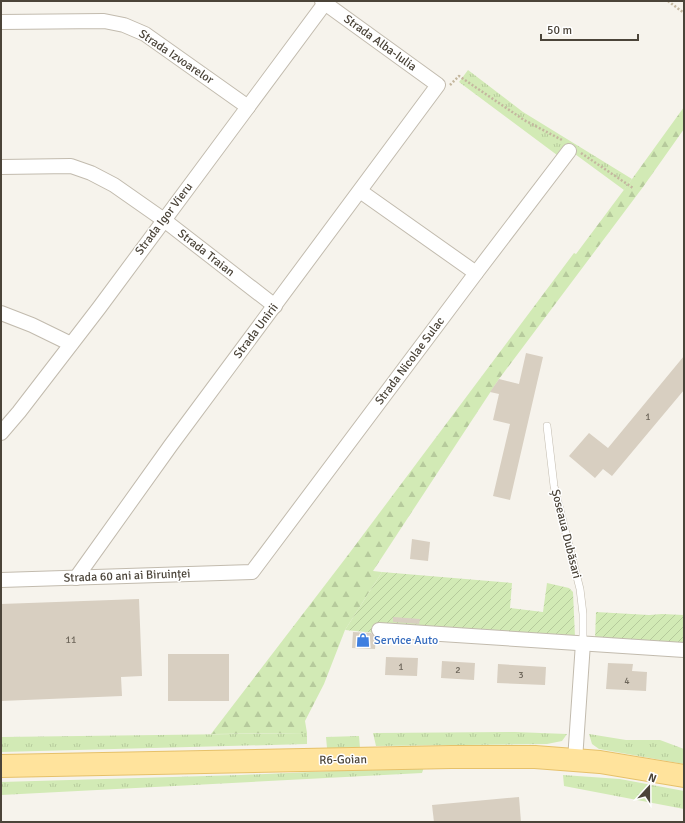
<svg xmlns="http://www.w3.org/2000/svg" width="685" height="823" font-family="Signika,sans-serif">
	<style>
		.grass { fill: url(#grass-tufts) }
		.forest { fill: url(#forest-firs) }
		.garden { fill: url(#garden-furrows) }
		.building { fill: #d8cfc1 }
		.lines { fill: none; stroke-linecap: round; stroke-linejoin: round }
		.service-casing { stroke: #c2bbae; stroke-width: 8 }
		.minor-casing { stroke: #c2bbae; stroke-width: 16 }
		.primary-casing { stroke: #e6c16a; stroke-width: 24 }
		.path { stroke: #c4b79f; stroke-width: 2.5; stroke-dasharray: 2 2; stroke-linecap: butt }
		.service { stroke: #fff; stroke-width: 7 }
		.minor { stroke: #fff; stroke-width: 14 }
		.primary { stroke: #ffe39c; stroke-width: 22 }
		.labels { text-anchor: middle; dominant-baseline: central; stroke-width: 3; stroke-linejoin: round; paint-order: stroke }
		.number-label { font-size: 10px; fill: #6e675b }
		.street-label { font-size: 12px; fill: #4b4439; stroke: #fff }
		.shop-label { font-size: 12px; fill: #366cbe; stroke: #fff; text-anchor: start }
	</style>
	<defs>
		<pattern id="grass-tufts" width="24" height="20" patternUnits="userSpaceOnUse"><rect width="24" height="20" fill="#d2eab5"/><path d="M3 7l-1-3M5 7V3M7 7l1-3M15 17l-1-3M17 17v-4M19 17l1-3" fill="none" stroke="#b6ca9c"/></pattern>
		<pattern id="forest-firs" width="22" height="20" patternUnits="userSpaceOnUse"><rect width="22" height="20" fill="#d2eab5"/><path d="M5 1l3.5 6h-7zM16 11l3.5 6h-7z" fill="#b6ca9c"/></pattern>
		<pattern id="garden-furrows" width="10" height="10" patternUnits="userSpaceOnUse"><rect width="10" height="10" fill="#d2eab5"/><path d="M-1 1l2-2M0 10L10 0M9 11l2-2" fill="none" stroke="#b6ca9c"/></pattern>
	</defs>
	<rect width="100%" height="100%" fill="#f6f3ec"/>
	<g class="grass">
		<polygon points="468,70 523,112 632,179 624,190 564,146 557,155 459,82"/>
		<polygon points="515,732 567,734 562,741 547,744 376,746 373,733"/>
		<polygon points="307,733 307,744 1,752 1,737"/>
		<polygon points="589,734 626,740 660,740 684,749 684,764 599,749 592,744"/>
		<polygon points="359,736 360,748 327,748 326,737"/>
		<polygon points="424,767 422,773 1,795 1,782 241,775"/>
		<polygon points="563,775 620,779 684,791 684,809 564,786"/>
	</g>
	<polygon class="forest" points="684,107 684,129 643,187 499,379 373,571 382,572 345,630 324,684 305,721 307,733 211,734 348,555 574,253 576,254 632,179"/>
	<g class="garden">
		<polygon points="382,572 512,583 510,608 543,612 547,583 569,588 573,592 575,637 376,633 345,630"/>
		<polygon points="596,612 649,615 662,614 684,615 684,644 595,640"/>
	</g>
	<g class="building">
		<polygon points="526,353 543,357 510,500 493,496 510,424 493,420 499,394 490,392 499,379 519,384"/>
		<polygon points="684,356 684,390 612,476 603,469 595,478 569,456 589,433 608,448"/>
		<polygon points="412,539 430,542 428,561 410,559"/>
		<polygon points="139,599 142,676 121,677 122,696 1,701 1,604"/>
		<polygon points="393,617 420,619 419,624 393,622"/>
		<polygon points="353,632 371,633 376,638 375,649 352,648"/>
		<rect x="168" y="654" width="61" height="47"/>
		<polygon points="386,657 418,658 417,676 385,675"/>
		<polygon points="442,661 475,663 474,680 441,678"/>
		<polygon points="608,663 633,664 632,671 647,672 646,691 606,689"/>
		<polygon points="498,664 546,667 545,685 497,683"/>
		<polygon points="519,797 521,822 434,822 432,805"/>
	</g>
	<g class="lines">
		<defs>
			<polyline id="service" points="547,426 554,486 580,589 583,614 583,643"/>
			<g id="minor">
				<polyline points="1,22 104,21 124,25 145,34 248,107"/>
				<polyline points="1,167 71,166 91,173 114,185 164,220 275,306"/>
				<polyline points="360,191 476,273"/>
				<polyline points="1,313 32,325 71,344"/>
				<polyline points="1,433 19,412 99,308 325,3"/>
				<polyline points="76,578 171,445 438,85 322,1"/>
				<polyline points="1,580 252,572 476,273 569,151"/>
				<polyline points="379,630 684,650"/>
				<polyline points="575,760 583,643"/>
			</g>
			<polyline id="primary" points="1,766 451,757 535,757 600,762 684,776"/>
		</defs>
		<use href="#service" class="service-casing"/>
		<use href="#minor" class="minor-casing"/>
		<use href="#primary" class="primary-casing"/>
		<g class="path">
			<polyline points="668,1 684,13"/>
			<polyline points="450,85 459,76 524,120 562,140"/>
			<polyline points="581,153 633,188"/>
		</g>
		<use href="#service" class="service"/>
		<use href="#minor" class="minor"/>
		<use href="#primary" class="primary"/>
	</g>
	<defs>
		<symbol id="shop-bare" viewBox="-9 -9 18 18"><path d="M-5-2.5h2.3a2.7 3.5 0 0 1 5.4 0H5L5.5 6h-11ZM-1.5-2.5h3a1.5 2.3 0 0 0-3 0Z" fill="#3f7fe0" stroke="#fff" stroke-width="2.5" paint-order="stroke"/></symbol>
	</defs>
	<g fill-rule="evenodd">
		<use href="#shop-bare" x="353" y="630" width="20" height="20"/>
	</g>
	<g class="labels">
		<g class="number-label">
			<text x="648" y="417">1</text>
			<text x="71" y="640">11</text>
			<text x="401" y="667">1</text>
			<text x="458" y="670">2</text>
			<text x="521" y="675">3</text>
			<text x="627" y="681">4</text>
		</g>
		<g class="street-label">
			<text transform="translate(380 43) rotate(36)">Strada Alba-Iulia</text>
			<text transform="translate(176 57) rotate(34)">Strada Izvoarelor</text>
			<text transform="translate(164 219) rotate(-53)">Strada Igor Vieru</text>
			<text transform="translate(206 253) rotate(38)">Strada Traian</text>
			<text transform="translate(256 331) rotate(-53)">Strada Unirii</text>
			<text transform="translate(410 361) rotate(-53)">Strada Nicolae Sulac</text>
			<text transform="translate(566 534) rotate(76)">Șoseaua Dubăsari</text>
			<text transform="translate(127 576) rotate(-2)">Strada 60 ani ai Biruinței</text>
			<text transform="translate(343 760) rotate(-1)">R6-Goian</text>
		</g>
		<g class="shop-label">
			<text x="374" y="640">Service Auto</text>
		</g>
	</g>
	<rect width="685" height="823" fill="none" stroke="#4b4439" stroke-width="4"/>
	<g transform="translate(649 787) rotate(21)" stroke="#ffffff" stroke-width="3" paint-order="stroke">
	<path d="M0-3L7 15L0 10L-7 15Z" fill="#4b4439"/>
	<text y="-6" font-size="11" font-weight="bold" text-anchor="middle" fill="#4b4439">N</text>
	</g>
	<path d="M541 34v6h97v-6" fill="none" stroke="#4b4439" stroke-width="2"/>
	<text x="547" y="34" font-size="12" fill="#4b4439" stroke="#ffffff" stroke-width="3" paint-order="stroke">50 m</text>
</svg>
